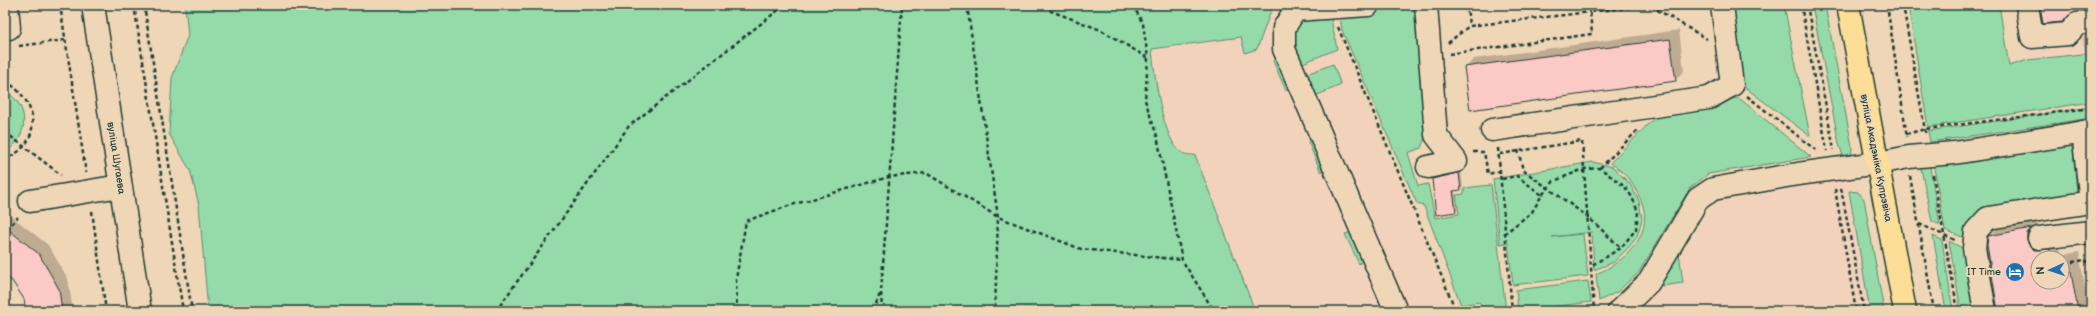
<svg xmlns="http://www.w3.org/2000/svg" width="2096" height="316" font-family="'Balsamiq Sans',sans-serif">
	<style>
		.built { fill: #f3d2bc }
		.green { fill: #95dba9; stroke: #5a8c6e }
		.shadow { fill: #0003; fill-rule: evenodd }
		.building { fill: #fbcac6; stroke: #1f3d34 }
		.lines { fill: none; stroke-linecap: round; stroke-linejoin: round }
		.minor-casing { stroke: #1f3d34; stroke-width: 25 }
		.major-casing { stroke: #1f3d34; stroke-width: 25 }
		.path { stroke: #1f3d34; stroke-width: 2.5; stroke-dasharray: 4 3; stroke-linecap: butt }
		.minor { stroke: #efd6b7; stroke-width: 22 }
		.major { stroke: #fdde96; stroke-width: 22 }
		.labels { text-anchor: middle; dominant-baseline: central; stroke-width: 4; stroke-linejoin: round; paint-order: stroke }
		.street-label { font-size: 10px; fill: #1f3d34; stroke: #efd6b7 }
		.poi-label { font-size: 10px; fill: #1f3d34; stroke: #efd6b7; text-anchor: end }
	</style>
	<rect width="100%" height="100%" fill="#efd6b7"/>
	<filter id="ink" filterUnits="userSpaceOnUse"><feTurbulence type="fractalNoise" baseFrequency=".025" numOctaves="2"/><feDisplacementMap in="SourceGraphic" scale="8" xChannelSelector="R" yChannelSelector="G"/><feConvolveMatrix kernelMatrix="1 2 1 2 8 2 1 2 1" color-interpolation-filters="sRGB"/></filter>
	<g filter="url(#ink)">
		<g class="built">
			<polygon points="2021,5 2091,5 2091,53 2028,60"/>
			<polygon points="1264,11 1326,14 1452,311 1255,311 1195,156 1182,153 1171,141 1155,88 1152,49 1204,42"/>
			<polygon points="1849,172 1864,199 1885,311 1539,311 1604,303 1662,279 1722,195"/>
		</g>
		<g class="green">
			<path d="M185 5H1273L1257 49 1245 53 1241 37 1152 49C1154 70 1162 144 1183 153 1186 155 1191 155 1195 155L1255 311H208L199 205 190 170 169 134 172 78 188 35Z"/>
			<polygon points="1405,5 1416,5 1428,130 1421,148 1408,153 1418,186 1428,184 1435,218 1459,214 1456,195 1464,194 1464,188 1491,185 1506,311 1485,311 1479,302 1461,305 1424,206 1417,204 1342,30 1339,11"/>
			<polygon points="1732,5 1784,5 1810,136 1743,86"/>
			<polygon points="1812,5 1825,5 1852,147 1851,157 1844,159 1839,144"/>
			<polygon points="1908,5 1999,5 2009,66 2028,60 2091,53 2091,102 1928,127"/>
			<polygon points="1330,14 1337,49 1303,63 1299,62 1290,34 1292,22"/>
			<polygon points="1279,58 1292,85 1286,91 1273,61"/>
			<polygon points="1333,64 1341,85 1313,97 1304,75"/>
			<path d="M5 91C31 106 29 137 5 153Z"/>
			<path d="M1739 98 1811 157 1708 174 1690 188 1639 272 1617 292 1599 301 1596 274C1629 260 1658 230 1638 194 1631 180 1623 171 1610 163L1665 107Z"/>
			<polygon points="2091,107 2091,118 1930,142 1928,131"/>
			<polygon points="1314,139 1327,166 1321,172 1308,142"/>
			<polygon points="2069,145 2073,150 2077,193 2074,197 1986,209 1962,237 1945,230 1933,162"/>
			<polygon points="1593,162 1613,167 1630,184 1639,201 1642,219 1637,237 1628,248 1614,262 1594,270 1592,232 1552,237 1583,234 1588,276 1513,285 1508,243 1500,244 1493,179"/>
			<polygon points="1929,162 1940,225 1932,221 1920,164"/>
			<polygon points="1849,191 1858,192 1864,199 1884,311 1870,311"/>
			<polygon points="1352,232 1364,259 1359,264 1345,234"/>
			<polygon points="1933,236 1942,240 1953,311 1946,311"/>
			<polygon points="1949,241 1964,249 1974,311 1961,311"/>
			<polygon points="1679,252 1683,283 1662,286 1662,279"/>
			<polygon points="1588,281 1591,302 1518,311 1516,290"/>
		</g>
		<g class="shadow">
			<polygon points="1679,30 1684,71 1675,80 1465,68 1474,59"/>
			<polygon points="2091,33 2091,52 2085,52 2083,38"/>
			<polygon points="1461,171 1463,187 1455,190 1457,209 1455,211 1433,179 1435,177"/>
			<polygon points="5,211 48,245 68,279 73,311 27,311 25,299 12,280 5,274"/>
			<path d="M2039 219 2036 229 2059 240 2061 255 2079 252 2089 311H1999L1988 245 1990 235 2000 226ZM2038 258H2062V282H2038Z"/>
		</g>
		<g class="building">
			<polygon points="2040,5 2091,5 2091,10 2075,12 2062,22 2043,24"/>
			<polygon points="1670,39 1676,81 1470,110 1464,67"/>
			<polygon points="1459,173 1461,190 1453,191 1456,212 1436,215 1432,179"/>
			<polygon points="5,227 39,254 59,289 62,311 26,311 24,299 12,281 5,276"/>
			<polygon points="2032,228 2027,233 2027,239 2029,245 2034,250 2050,249 2051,258 2038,258 2038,282 2062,282 2062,262 2069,261 2078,311 1998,311 1987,245 1988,236"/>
		</g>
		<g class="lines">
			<defs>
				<g id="minor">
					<polyline points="7,5 9,28"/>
					<polyline points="93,5 140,311"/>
					<polyline points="1368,5 1295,10 1284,28 1284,49 1396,311"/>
					<polyline points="1426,5 1436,135 1456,161 1428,167"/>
					<polyline points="2027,5 2032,37 2068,34 2077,24 2091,22"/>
					<polyline points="1492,130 1709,98 1732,85 1722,5"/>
					<polyline points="2083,132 2091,202"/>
					<polyline points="30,201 120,186"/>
					<polyline points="2039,238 2091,232"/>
					<polyline points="1619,311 1649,282 1698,199 1713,189 1798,174 1878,163 1909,157 1954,153 2091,131"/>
					<polyline points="1985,311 1974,248 1976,231 1988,218 2091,202"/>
				</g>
				<polyline id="major" points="1848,5 1905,311"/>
			</defs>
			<use href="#minor" class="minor-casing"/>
			<use href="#major" class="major-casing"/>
			<g class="path">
				<polyline points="60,5 86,173"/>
				<polyline points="134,5 183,311"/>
				<polyline points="144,5 192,311"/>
				<polyline points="967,5 998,217 995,311"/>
				<polyline points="1045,5 1051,11 1101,30 1148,58"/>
				<polyline points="1133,5 1143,24 1148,58 1145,100 1157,136 1182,260 1214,311"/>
				<polyline points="1467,5 1469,26"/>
				<polyline points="1801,5 1827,151"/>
				<polyline points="1807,5 1834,150"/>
				<polyline points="1887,5 1907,137"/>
				<polyline points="1903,5 1926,136"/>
				<polyline points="1651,6 1707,39"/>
				<polyline points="1338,27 1456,311"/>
				<polyline points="1448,43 1469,26 1590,12"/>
				<polyline points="19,46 65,40"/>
				<polyline points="1449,54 1592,34 1590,12 1652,5"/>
				<path d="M5 81C39 100 44 144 5 159"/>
				<polyline points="1747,96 1817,151"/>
				<polyline points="5,132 61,175"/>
				<polyline points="1906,134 1925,129 2091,108"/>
				<polyline points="1498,148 1512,311"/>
				<polyline points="1518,150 1523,170 1588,217 1621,248"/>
				<polyline points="1473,152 1484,152 1488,174 1501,171"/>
				<polyline points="1500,154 1582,141 1594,311"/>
				<polyline points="1600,168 1639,129"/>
				<polyline points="1933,175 1958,311"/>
				<polyline points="1910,176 1934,311"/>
				<polyline points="1502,179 1517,176 1542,195"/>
				<polyline points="1841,188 1864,311"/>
				<polyline points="1835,189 1856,311"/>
				<polyline points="92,211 106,311"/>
				<polyline points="1919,224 1955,240"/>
				<polyline points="7,229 18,217"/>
				<polyline points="1504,234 1532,212 1542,195 1554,181 1584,169 1600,168 1625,187 1632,197 1638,212 1636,229 1621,248 1592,265"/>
				<polyline points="2072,262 2085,260 2089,264 2091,280"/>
				<polyline points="496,311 629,126 785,5"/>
				<polyline points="737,311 736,279 746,221 788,206 889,177 926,173 998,217 1081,249 1182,260"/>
				<polyline points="873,311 880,294"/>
				<polyline points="882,311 881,292 902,5"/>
				<polyline points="1468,311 1476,311"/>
				<polyline points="1587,311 1594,311 1599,307"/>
			</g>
			<use href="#minor" class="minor"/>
			<use href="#major" class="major"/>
		</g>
	</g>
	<defs>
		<symbol id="hotel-disc" viewBox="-11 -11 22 22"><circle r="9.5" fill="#1f6fb2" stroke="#efd6b7"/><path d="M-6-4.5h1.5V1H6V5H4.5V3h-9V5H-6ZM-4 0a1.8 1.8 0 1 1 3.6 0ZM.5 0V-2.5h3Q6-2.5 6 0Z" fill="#fff"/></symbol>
	</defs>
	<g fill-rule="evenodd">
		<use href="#hotel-disc" x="2004" y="261" width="22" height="22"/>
	</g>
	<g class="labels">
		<g class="street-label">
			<text transform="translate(116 158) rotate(81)">вуліца Шугаева</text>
			<text transform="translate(1876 158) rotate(79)">вуліца Акадэміка Купрэвіча</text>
		</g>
		<g class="poi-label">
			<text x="2001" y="272">IT Time</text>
		</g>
	</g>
	<rect width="2096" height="316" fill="none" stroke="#efd6b7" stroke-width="20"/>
	<rect x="10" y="10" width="2076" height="296" fill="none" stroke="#1f3d34" stroke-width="1.5" filter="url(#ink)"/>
	<g transform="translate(2050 270) rotate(267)"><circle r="19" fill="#efd6b7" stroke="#9c9983"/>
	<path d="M0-3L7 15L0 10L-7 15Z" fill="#1f6fb2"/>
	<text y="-6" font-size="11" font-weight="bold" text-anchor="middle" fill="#1f3d34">N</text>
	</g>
</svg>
